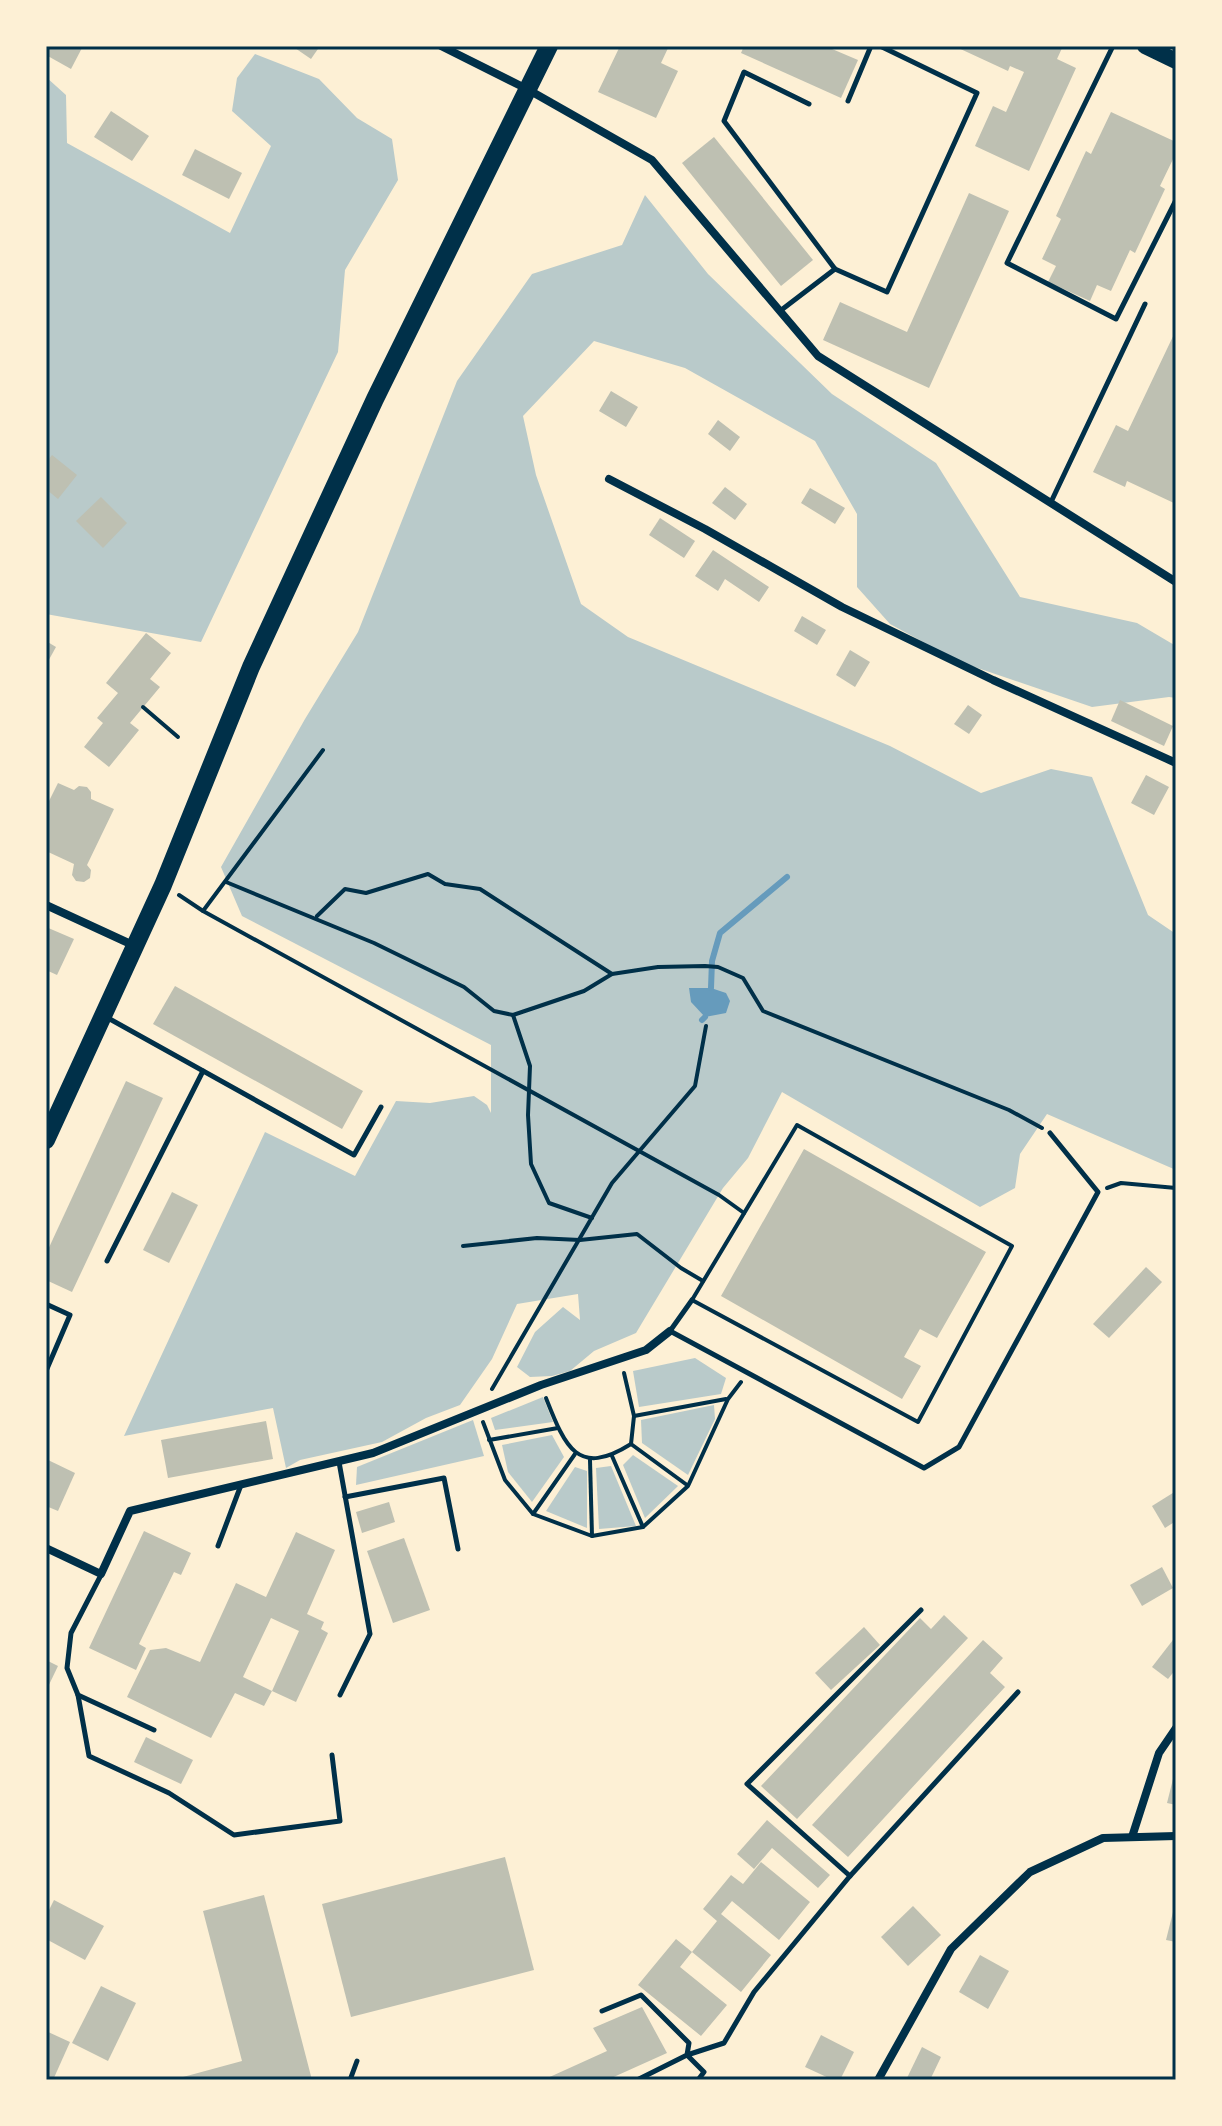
<svg xmlns="http://www.w3.org/2000/svg" width="1222" height="2126" font-family="'Work Sans',sans-serif">
	<style>
		.green { fill: #b9caca }
		.water { fill: #669bbc }
		.lines { fill: none; stroke-linecap: round; stroke-linejoin: round }
		.stream { stroke: #669bbc; stroke-width: 6 }
		.building { fill: #bec0b2 }
		.path { stroke: #003049; stroke-width: 4 }
		.service { stroke: #003049; stroke-width: 5 }
		.minor { stroke: #003049; stroke-width: 8 }
		.secondary { stroke: #003049; stroke-width: 16 }
		.primary { stroke: #003049; stroke-width: 18 }
		.neatline { fill: none; stroke: #003049; stroke-width: 3 }
	</style>
	<rect width="100%" height="100%" fill="#fdf0d5"/>
	<g class="green">
		<polygon points="255,54 319,79 357,118 392,139 398,180 345,270 338,352 201,642 46,614 46,77 66,95 67,143 230,233 271,146 232,111 237,78"/>
		<polygon points="645,195 708,274 832,394 936,463 1020,597 1137,623 1176,646 1176,698 1169,697 1092,707 960,662 890,624 857,587 857,514 815,441 685,368 594,341 523,416 536,475 581,604 628,637 890,746 981,793 1051,769 1092,777 1148,915 1176,934 1176,1170 1047,1114 1020,1154 1015,1188 980,1207 782,1092 748,1158 723,1188 636,1333 594,1351 570,1371 552,1376 530,1377 517,1367 535,1332 563,1307 580,1320 578,1294 517,1304 492,1359 460,1405 426,1418 382,1442 300,1460 286,1468 273,1408 124,1436 265,1132 355,1176 396,1101 430,1103 474,1096 487,1105 491,1113 491,1045 242,916 221,867 305,719 358,632 457,381 532,274 622,245"/>
		<polygon points="695,1358 726,1378 721,1394 639,1407 633,1371"/>
		<polygon points="543,1397 553,1422 495,1430 491,1418"/>
		<polygon points="714,1405 715,1419 688,1475 642,1443 641,1420"/>
		<polygon points="473,1420 484,1456 356,1485 357,1467"/>
		<polygon points="552,1435 564,1457 532,1502 508,1472 502,1445"/>
		<polygon points="633,1455 678,1486 645,1518 623,1465"/>
		<polygon points="611,1466 636,1526 599,1529 596,1468"/>
		<polygon points="575,1467 587,1471 587,1528 546,1511"/>
	</g>
	<polygon class="water" points="689,988 711,988 726,993 730,1001 726,1013 705,1017 691,1002"/>
	<g class="lines">
		<g class="stream">
			<polyline points="711,988 712,961 720,933 787,877"/>
			<polyline points="702,1020 705,1017"/>
		</g>
	</g>
	<g class="building">
		<polygon points="46,46 83,46 71,69 46,55"/>
		<polygon points="292,46 320,46 311,59"/>
		<polygon points="620,46 669,46 661,63 678,71 656,118 598,92"/>
		<polygon points="744,46 825,46 858,60 841,98 741,53"/>
		<polygon points="954,46 1063,46 1057,59 1076,68 1029,171 975,146 993,106 1006,112 1024,72 1010,66 1008,71"/>
		<polygon points="111,111 149,136 132,161 94,137"/>
		<polygon points="1111,112 1176,142 1176,153 1160,186 1165,189 1135,253 1130,250 1111,291 1097,285 1090,301 1048,282 1056,266 1042,259 1061,219 1056,216 1086,151 1091,154"/>
		<polygon points="714,137 813,260 781,286 682,163"/>
		<polygon points="195,149 242,173 229,199 182,175"/>
		<polygon points="969,193 1009,211 929,388 823,340 840,302 907,332"/>
		<polygon points="1176,330 1176,504 1127,481 1125,487 1093,472 1116,425 1128,431"/>
		<polygon points="611,391 638,407 626,427 599,411"/>
		<polygon points="718,420 740,437 730,451 708,434"/>
		<polygon points="52,455 77,475 58,499 46,489 46,463"/>
		<polygon points="725,487 747,504 735,520 712,503"/>
		<polygon points="810,488 845,508 835,524 801,503"/>
		<polygon points="101,497 127,523 103,548 76,521"/>
		<polygon points="660,518 695,541 684,558 649,535"/>
		<polygon points="713,550 769,587 759,602 725,579 718,591 695,576"/>
		<polygon points="802,616 826,630 817,645 794,631"/>
		<polygon points="146,633 171,653 150,679 160,687 130,723 139,730 109,767 84,747 103,723 97,718 118,693 106,683"/>
		<polygon points="46,641 56,647 46,665"/>
		<polygon points="850,650 870,662 855,687 836,675"/>
		<polygon points="1120,700 1173,726 1164,746 1111,721"/>
		<polygon points="968,705 982,715 969,734 954,724"/>
		<polygon points="1146,775 1169,787 1154,815 1131,803"/>
		<polygon points="58,783 74,790 79,786 87,787 91,792 91,799 114,809 87,865 91,870 90,878 84,882 76,881 72,875 74,864 46,851 46,807"/>
		<polygon points="46,927 74,939 57,975 46,970"/>
		<polygon points="175,986 363,1091 342,1129 153,1024"/>
		<polygon points="126,1081 163,1098 72,1292 46,1280 46,1254"/>
		<polygon points="804,1149 986,1252 937,1338 920,1329 904,1357 921,1366 902,1399 721,1296"/>
		<polygon points="172,1192 198,1205 169,1263 143,1250"/>
		<polygon points="1146,1267 1162,1282 1109,1338 1093,1324"/>
		<polygon points="266,1421 273,1459 168,1478 161,1440"/>
		<polygon points="46,1459 75,1473 58,1511 46,1506"/>
		<polygon points="1176,1491 1176,1521 1165,1528 1152,1506"/>
		<polygon points="389,1502 395,1522 362,1533 356,1512"/>
		<polygon points="144,1531 191,1553 181,1575 174,1572 139,1644 146,1648 136,1670 89,1648"/>
		<polygon points="296,1532 335,1550 307,1614 324,1622 321,1629 328,1633 296,1702 272,1691 299,1631 271,1618 243,1677 272,1691 264,1706 235,1693 211,1738 127,1697 150,1650 166,1648 200,1662 236,1583 266,1597"/>
		<polygon points="404,1538 430,1610 393,1623 367,1551"/>
		<polygon points="1162,1567 1173,1588 1142,1606 1130,1585"/>
		<polygon points="944,1615 968,1638 797,1819 761,1786 920,1618 931,1629"/>
		<polygon points="864,1627 880,1645 831,1690 815,1673"/>
		<polygon points="1176,1636 1176,1669 1168,1679 1152,1667"/>
		<polygon points="983,1640 1003,1658 990,1673 1005,1687 848,1857 812,1825"/>
		<polygon points="46,1660 58,1666 46,1691"/>
		<polygon points="146,1737 193,1760 181,1784 134,1762"/>
		<polygon points="1175,1771 1176,1771 1176,1805 1167,1803"/>
		<polygon points="767,1820 830,1875 818,1888 772,1848 754,1869 737,1854"/>
		<polygon points="505,1857 534,1970 351,2017 322,1904"/>
		<polygon points="761,1862 810,1902 779,1940 732,1901 721,1914 771,1955 741,1992 692,1952 717,1921 703,1909 731,1875 743,1884"/>
		<polygon points="264,1895 312,2080 172,2080 242,2061 203,1911"/>
		<polygon points="54,1900 104,1926 85,1960 46,1939 46,1916"/>
		<polygon points="1175,1904 1176,1904 1176,1942 1166,1940"/>
		<polygon points="913,1906 941,1935 908,1966 881,1937"/>
		<polygon points="676,1939 692,1952 680,1967 727,2005 701,2036 638,1985"/>
		<polygon points="980,1955 1009,1971 988,2009 959,1992"/>
		<polygon points="101,1986 136,2003 108,2061 72,2043"/>
		<polygon points="642,2007 667,2053 607,2080 543,2080 607,2051 593,2028"/>
		<polygon points="46,2031 70,2042 53,2080 46,2080"/>
		<polygon points="821,2035 854,2052 840,2080 833,2080 805,2067"/>
		<polygon points="922,2047 941,2057 930,2080 906,2080"/>
	</g>
	<g class="lines">
		<g class="path">
			<polyline points="143,707 178,737"/>
			<polyline points="226,882 374,943 464,987 494,1011 513,1015 584,991 612,974 658,967 705,966 718,967 743,978 763,1011 1009,1110 1042,1128"/>
			<polyline points="179,895 203,911 719,1195 744,1213"/>
			<polyline points="203,911 323,750"/>
			<polyline points="317,916 345,889 366,893 428,874 445,884 480,889 612,974"/>
			<polyline points="513,1015 530,1066 528,1115 531,1164 549,1203 592,1218"/>
			<polygon points="797,1125 1012,1246 918,1422 692,1300"/>
			<polyline points="1107,1188 1121,1183 1176,1188"/>
			<polyline points="463,1246 537,1238 580,1240 637,1234 681,1268 703,1281"/>
			<polyline points="492,1389 612,1183 695,1086 706,1026"/>
			<path d="M546 1398C565 1446 577 1478 631 1444L634 1416 624 1373"/>
			<polyline points="634,1416 726,1399"/>
			<polyline points="483,1422 505,1480 533,1514 592,1536 643,1527 688,1486 728,1399 741,1382"/>
			<polyline points="489,1440 558,1428"/>
			<polyline points="631,1444 687,1485"/>
			<polyline points="612,1456 643,1527"/>
			<polyline points="590,1460 592,1536"/>
			<polyline points="533,1514 575,1454"/>
		</g>
		<g class="service">
			<polyline points="1113,46 1007,263 1116,319 1176,200"/>
			<polyline points="848,101 871,46"/>
			<polyline points="809,104 744,72 724,121 835,269 887,292 977,93 880,46"/>
			<polyline points="780,311 835,269"/>
			<polyline points="1051,502 1145,304"/>
			<polyline points="108,1018 354,1155 381,1107"/>
			<polyline points="107,1261 203,1071"/>
			<polyline points="692,1300 670,1331 924,1468 959,1447 1098,1192 1050,1133"/>
			<polyline points="46,1304 70,1315 46,1371"/>
			<polyline points="339,1462 370,1634 340,1695"/>
			<polyline points="345,1497 444,1478 458,1549"/>
			<polyline points="218,1546 241,1485"/>
			<polyline points="101,1575 71,1633 67,1668 78,1695 154,1730"/>
			<polyline points="78,1695 89,1756 169,1793 234,1835 340,1821 332,1755"/>
			<polyline points="850,1876 747,1784 921,1610"/>
			<polyline points="602,2011 641,1995 689,2043 687,2055 637,2080"/>
			<polyline points="350,2080 357,2061"/>
			<polyline points="698,2080 704,2072 687,2055 724,2043 754,1992 850,1876 1018,1692"/>
		</g>
		<g class="minor">
			<polyline points="441,46 527,89 652,160 818,356 1176,582"/>
			<polyline points="609,479 705,529 842,607 993,680 1176,763"/>
			<polyline points="46,905 135,946"/>
			<polyline points="46,1548 101,1574 130,1511 373,1453 541,1385 646,1350 670,1331"/>
			<polyline points="1132,1837 1159,1753 1176,1728"/>
			<polyline points="878,2080 951,1949 1030,1872 1103,1838 1176,1836"/>
		</g>
		<polyline class="secondary" points="1145,46 1176,61"/>
		<polyline class="primary" points="46,1140 163,885 251,667 375,399 549,46"/>
	</g>
	<rect width="1222" height="2126" fill="none" stroke="#fdf0d5" stroke-width="96"/>
	<rect x="48" y="48" width="1126" height="2030" class="neatline"/>
</svg>
